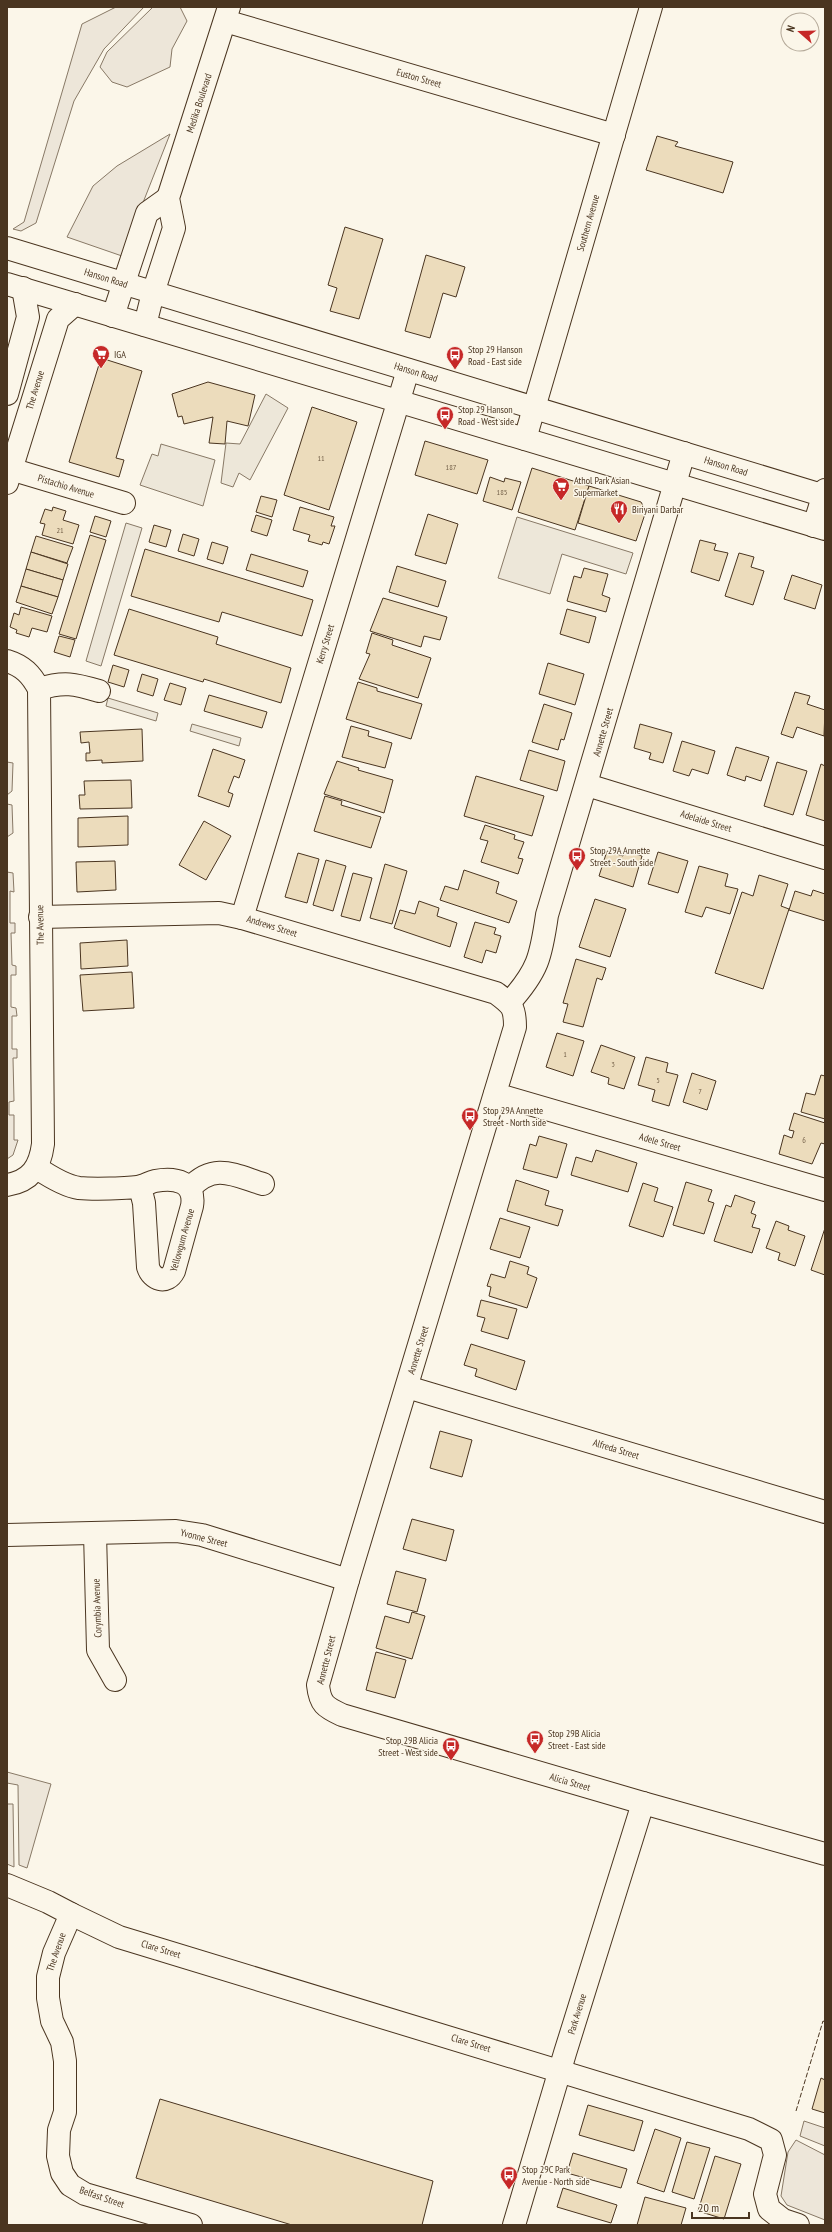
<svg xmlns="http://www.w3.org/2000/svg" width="832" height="2232" font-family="'PT Sans Narrow',sans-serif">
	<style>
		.green { fill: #ede6d9; stroke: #887966 }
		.parking { fill: #ede7d9; stroke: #887966 }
		.building { fill: #ecdcbc; stroke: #4a3520 }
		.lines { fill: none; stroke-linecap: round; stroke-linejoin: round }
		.minor-casing { stroke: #4a3520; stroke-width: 24 }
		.major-casing { stroke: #4a3520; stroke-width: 24 }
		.minor { stroke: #fbf6e9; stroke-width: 22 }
		.major { stroke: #fbf6e9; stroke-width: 22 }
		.fence { stroke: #4a3520; stroke-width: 1; stroke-dasharray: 5 2; stroke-linecap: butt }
		.labels { text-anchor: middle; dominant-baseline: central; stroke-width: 3; stroke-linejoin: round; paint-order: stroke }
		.number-label { font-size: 8px; fill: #725f47 }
		.street-label { font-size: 10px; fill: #4a3520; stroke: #fbf6e9 }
		.poi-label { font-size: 10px; fill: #4a3520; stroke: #fbf6e9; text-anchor: start }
	</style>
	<rect width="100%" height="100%" fill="#fbf6e9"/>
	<g class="green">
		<polygon points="116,7 144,7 104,49 74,101 36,223 21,231 13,229 24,222 82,24"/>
		<polygon points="153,7 180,7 187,21 172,49 170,67 127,87 112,82 100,67 107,52"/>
		<polygon points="170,134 122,256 67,237 93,186 117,166"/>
		<polygon points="7,762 13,763 12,791 7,795"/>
		<polygon points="7,804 12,805 13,833 7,837"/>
		<polygon points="7,872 13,873 14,892 10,891 10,923 15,923 15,933 11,933 12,965 16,966 16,975 11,975 11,1007 16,1008 17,1016 12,1016 12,1049 17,1049 17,1058 13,1058 14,1101 9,1102 9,1115 14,1115 14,1140 18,1140 13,1155 7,1159"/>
		<polygon points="7,1772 51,1784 27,1868 19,1865 18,1785 7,1783"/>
		<polygon points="7,1804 13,1804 14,1867 7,1864"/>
		<polygon points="804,2121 825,2128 825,2146 800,2136"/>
		<polygon points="796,2140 825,2155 825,2220 787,2205 781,2196 788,2152"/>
	</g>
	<g class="parking">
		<polygon points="266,394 288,408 250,480 239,473 233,487 221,483 226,443 240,444"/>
		<polygon points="161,444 215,460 203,506 140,485 152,454 158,456"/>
		<polygon points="517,517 633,553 626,574 562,554 550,594 498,578"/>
		<polygon points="126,523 142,528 101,666 86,661"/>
		<polygon points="108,698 158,713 156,721 106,706"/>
		<polygon points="192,724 241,738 239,746 190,731"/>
	</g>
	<g class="building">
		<polygon points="657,136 678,142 675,146 733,162 723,193 646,170"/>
		<polygon points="345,227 383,239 359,319 330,311 337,288 328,285"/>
		<polygon points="426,255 465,267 456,297 443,293 430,338 405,331"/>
		<polygon points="101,358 142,371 116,458 124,460 119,477 69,462"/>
		<polygon points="208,382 255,395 248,426 227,421 225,444 209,443 213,417 184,424 182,416 178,417 172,394"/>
		<polygon points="312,407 357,422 329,510 284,495"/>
		<polygon points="425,441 488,460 477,494 415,475"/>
		<polygon points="532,468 589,486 575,530 518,512"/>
		<polygon points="490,477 504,482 505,478 521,482 512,510 483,501"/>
		<polygon points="589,486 641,502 646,511 636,541 578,523"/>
		<polygon points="261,496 277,500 272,517 256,512"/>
		<polygon points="53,507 66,511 63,520 79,525 73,544 42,535 45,524 40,523 45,509 52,511"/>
		<polygon points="300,507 334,517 331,526 335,526 329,544 323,542 322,545 308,541 310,535 293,530"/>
		<polygon points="428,514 458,524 446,564 415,555"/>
		<polygon points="256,515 272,520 267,536 251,531"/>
		<polygon points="95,516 111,521 106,537 90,532"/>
		<polygon points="154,525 171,530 166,547 149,542"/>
		<polygon points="183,534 199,539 194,556 178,551"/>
		<polygon points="90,535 106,540 76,639 59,634"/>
		<polygon points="36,536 73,547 67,563 31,552"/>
		<polygon points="700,540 716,544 714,550 728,553 719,581 691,572"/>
		<polygon points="212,542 228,547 223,564 207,559"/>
		<polygon points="145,549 313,600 302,636 222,612 219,622 131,596"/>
		<polygon points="31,552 68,564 63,580 26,569"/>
		<polygon points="739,553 754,557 751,567 764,571 753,605 725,596"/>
		<polygon points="251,554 308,571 303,587 246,570"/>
		<polygon points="397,566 446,581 438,607 389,592"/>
		<polygon points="584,568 608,574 602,595 610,598 606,612 567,601 574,576 581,578"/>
		<polygon points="26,569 63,580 58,597 21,586"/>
		<polygon points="792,575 822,585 815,609 784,599"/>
		<polygon points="21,586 58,597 52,614 16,602"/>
		<polygon points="383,598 447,617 440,640 424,636 421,647 370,631"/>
		<polygon points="21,607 52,616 47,632 32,628 29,637 16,633 17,630 10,627 14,613 19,615"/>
		<polygon points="129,609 218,637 216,644 291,668 281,703 204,679 203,682 114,655"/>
		<polygon points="567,609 596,617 589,643 560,634"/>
		<polygon points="372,633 393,640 392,645 431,658 418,698 359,679 370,654 366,653"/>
		<polygon points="59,636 75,640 70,657 54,652"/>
		<polygon points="548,663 584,674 575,705 539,694"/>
		<polygon points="113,665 129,670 124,687 108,682"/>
		<polygon points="142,674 158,679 153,696 137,691"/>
		<polygon points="358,682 377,688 377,691 422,704 411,739 346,719"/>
		<polygon points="170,683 186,688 181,705 164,700"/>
		<polygon points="795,692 810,696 807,704 825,710 824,736 797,727 793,738 781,734"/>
		<polygon points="209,695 267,712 262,728 204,711"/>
		<polygon points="544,704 572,713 564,740 561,739 558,750 532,742"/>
		<polygon points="640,724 672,733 663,763 649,759 651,753 634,748"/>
		<polygon points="351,726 369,731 368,736 392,743 385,768 342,757"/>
		<polygon points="142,729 143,761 102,763 102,760 86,761 86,753 90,753 89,742 81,743 80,732"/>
		<polygon points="682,741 715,751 708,774 692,769 689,776 673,771"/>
		<polygon points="736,747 769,757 761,781 746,776 745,781 727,775"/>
		<polygon points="213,749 245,760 239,778 234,776 228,792 233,794 229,807 198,796"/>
		<polygon points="529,750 565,761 557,791 520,780"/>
		<polygon points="337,761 359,768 358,770 393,780 384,813 324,794"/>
		<polygon points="777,762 807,771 793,815 764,806"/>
		<polygon points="821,764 825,766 825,821 806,815"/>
		<polygon points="476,776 544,796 532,836 464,816"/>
		<polygon points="131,780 132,808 80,809 79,795 85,795 84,781"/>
		<polygon points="325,796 342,801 341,805 381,817 371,848 314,831"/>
		<polygon points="128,816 128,845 78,847 78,818"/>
		<polygon points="204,821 231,836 206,880 179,865"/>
		<polygon points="485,825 515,835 514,839 524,842 518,858 523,859 518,874 481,862 488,841 480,839"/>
		<polygon points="607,851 623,856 625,851 642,856 633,887 599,876"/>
		<polygon points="658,852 688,861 678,893 648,884"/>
		<polygon points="298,853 319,859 307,903 285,897"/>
		<polygon points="326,860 346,866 333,911 313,905"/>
		<polygon points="115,861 116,890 77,892 76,862"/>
		<polygon points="385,864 407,871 392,924 370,918"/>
		<polygon points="699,866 728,874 725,886 738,889 730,914 706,907 702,917 685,912"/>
		<polygon points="464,870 499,882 496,893 517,901 509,923 440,900 445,886 458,890"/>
		<polygon points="353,873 372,878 360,921 341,916"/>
		<polygon points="759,875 788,884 781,906 789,909 763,989 715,973 742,892 753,896"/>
		<polygon points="813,890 825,894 825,921 789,910 795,891 811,896"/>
		<polygon points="595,899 626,909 610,957 579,947"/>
		<polygon points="419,901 439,908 437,916 457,923 450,947 394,928 400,910 415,914"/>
		<polygon points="475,922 496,928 494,934 501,936 496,953 486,950 482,963 464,957"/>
		<polygon points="127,940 128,966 81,969 80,943"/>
		<polygon points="576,959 606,968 602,980 597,978 583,1027 563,1022 568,1004 563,1003"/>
		<polygon points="132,972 134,1008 83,1011 80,975"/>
		<polygon points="557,1033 584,1041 573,1076 546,1067"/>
		<polygon points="601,1045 635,1057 624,1089 608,1084 609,1078 591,1072"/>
		<polygon points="646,1057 668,1063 666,1072 678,1075 669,1106 652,1101 655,1090 638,1085"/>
		<polygon points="692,1073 716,1081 707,1110 683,1102"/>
		<polygon points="821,1075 825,1076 825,1119 801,1112 806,1093 815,1095"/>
		<polygon points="794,1113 825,1123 825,1144 821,1143 812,1164 779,1154 784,1135 792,1138 794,1131 789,1130"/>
		<polygon points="539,1136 567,1144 557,1178 523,1169 530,1144 536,1146"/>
		<polygon points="596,1150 637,1163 628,1192 571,1175 576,1157 592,1162"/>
		<polygon points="516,1180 549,1191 545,1205 563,1210 558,1226 507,1211"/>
		<polygon points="686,1182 712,1190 708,1201 714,1203 704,1234 673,1225"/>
		<polygon points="643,1183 658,1188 654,1201 673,1207 663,1237 629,1226"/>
		<polygon points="735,1195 755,1202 751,1213 756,1215 752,1227 760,1229 752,1253 714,1241 726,1205 731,1207"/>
		<polygon points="500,1218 530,1227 520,1258 490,1249"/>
		<polygon points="776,1221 789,1226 788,1230 805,1236 795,1266 778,1260 780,1253 766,1248"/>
		<polygon points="825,1228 825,1275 811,1270"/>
		<polygon points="510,1261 529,1267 527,1274 537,1278 527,1308 489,1296 491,1287 487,1286 491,1274 505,1278"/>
		<polygon points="481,1300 517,1309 508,1339 481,1331 485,1318 477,1316"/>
		<polygon points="471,1344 525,1361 516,1390 475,1376 477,1369 464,1365"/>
		<polygon points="440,1431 472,1440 462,1477 430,1468"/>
		<polygon points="412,1519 454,1530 446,1561 403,1549"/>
		<polygon points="396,1571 426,1579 417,1612 387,1604"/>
		<polygon points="412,1612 425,1616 412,1659 376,1648 385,1616 409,1623"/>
		<polygon points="376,1652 406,1660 395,1698 366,1690"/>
		<polygon points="821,2078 825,2080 825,2113 812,2109"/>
		<polygon points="160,2099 433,2181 422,2225 292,2225 136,2178"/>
		<polygon points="588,2105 643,2121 634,2151 579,2135"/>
		<polygon points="655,2129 681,2138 664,2192 637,2183"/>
		<polygon points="687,2142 710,2148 694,2199 672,2192"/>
		<polygon points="573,2153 627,2169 621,2188 567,2173"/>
		<polygon points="715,2156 741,2164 724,2219 698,2211"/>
		<polygon points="563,2188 617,2205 611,2223 557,2207"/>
		<polygon points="645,2197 686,2208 681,2225 637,2225"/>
	</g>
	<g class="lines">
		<defs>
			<g id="minor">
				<polyline points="225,21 614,135"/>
				<polyline points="113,316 147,213 168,198"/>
				<polyline points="145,325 153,293 174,228 168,198 229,7"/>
				<polyline points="7,394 28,317 23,288"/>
				<polyline points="525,439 651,7"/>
				<polyline points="7,468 124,503"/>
				<polyline points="7,483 58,319 75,304"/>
				<polyline points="814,526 825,490"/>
				<path d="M7 661C23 666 31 674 39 689L43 1144C40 1167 31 1181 7 1185"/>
				<path d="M39 689C64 681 75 684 99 691"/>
				<polyline points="587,785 825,858"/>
				<path d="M40 917 219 913 242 918 496 993C512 1005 515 1007 515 1027L348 1580 318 1685C320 1704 325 1707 342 1715L643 1803 825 1854"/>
				<polyline points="242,918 408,370"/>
				<path d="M509 1003C538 971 541 957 547 915L684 453"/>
				<polyline points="495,1094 825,1190"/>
				<path d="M37 1168C49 1176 65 1186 79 1188 90 1189 130 1189 141 1186 146 1185 150 1182 155 1181 176 1177 196 1182 192 1206L174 1271C167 1285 152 1280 148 1267L144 1203 140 1187"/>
				<path d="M190 1188C214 1162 234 1175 263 1184"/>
				<polyline points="407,1387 825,1512"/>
				<polyline points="95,1533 98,1650 115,1680"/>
				<polyline points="7,1535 176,1531 202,1535 348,1580"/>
				<polyline points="7,1885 48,1902 71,1914 54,1953 48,1977 48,1998 52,2021 62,2042 65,2061 65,2112 59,2130 58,2156 62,2173 70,2185 85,2194 191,2225"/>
				<polyline points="71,1914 119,1937 749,2129 771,2140 775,2155 765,2194 769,2209 783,2220 798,2225"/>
				<polyline points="514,2225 565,2053 643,1803"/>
			</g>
			<g id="major">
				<polyline points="7,248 825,496"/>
				<polyline points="7,284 825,529"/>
			</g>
		</defs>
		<use href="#minor" class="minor-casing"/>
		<use href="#major" class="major-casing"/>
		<use href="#minor" class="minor"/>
		<use href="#major" class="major"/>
		<polyline class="fence" points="796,2111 823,2021 825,2022"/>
	</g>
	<defs>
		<symbol id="supermarket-pin" viewBox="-11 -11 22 30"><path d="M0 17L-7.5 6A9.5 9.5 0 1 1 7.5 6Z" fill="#c62828" stroke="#fbf6e9"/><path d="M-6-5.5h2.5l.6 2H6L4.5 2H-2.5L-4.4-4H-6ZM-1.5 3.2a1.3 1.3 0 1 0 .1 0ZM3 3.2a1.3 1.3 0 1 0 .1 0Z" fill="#fff"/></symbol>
		<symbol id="bus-pin" viewBox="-11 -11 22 30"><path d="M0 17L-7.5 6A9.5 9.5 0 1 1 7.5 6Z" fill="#c62828" stroke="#fbf6e9"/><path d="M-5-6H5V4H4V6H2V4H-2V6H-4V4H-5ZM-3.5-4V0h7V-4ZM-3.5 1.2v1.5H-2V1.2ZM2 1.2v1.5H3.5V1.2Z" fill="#fff"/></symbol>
		<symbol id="restaurant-pin" viewBox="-11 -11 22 30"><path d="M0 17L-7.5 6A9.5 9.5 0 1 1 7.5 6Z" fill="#c62828" stroke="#fbf6e9"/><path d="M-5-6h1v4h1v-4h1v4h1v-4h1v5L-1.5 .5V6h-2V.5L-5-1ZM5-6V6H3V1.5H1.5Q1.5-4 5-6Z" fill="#fff"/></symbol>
	</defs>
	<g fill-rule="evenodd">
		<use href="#supermarket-pin" x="91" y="344" width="20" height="27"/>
		<use href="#bus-pin" x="445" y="345" width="20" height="27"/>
		<use href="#bus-pin" x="435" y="405" width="20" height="27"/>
		<use href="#supermarket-pin" x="551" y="476" width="20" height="27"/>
		<use href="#restaurant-pin" x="609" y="499" width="20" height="27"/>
		<use href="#bus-pin" x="567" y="846" width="20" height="27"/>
		<use href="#bus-pin" x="460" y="1106" width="20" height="27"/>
		<use href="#bus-pin" x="525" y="1729" width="20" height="27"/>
		<use href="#bus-pin" x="441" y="1736" width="20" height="27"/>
		<use href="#bus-pin" x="499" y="2165" width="20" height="27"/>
	</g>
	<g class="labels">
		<g class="number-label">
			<text x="321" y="458">11</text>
			<text x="451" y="467">187</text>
			<text x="502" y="492">185</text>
			<text x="60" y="530">21</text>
			<text x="565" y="1054">1</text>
			<text x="613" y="1064">3</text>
			<text x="658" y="1080">5</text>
			<text x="700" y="1091">7</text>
			<text x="804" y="1140">6</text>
		</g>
		<g class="street-label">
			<text transform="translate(419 78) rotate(16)">Euston Street</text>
			<text transform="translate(199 103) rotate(-72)">Medika Boulevard</text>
			<text transform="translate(588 223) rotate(-74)">Southern Avenue</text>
			<text transform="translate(106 278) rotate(17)">Hanson Road</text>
			<text transform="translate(416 372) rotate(17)">Hanson Road</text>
			<text transform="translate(35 390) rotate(-73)">The Avenue</text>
			<text transform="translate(726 466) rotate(17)">Hanson Road</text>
			<text transform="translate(66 486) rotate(17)">Pistachio Avenue</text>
			<text transform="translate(325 644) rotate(-73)">Kerry Street</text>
			<text transform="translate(603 732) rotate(-74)">Annette Street</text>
			<text transform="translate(706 821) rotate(17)">Adelaide Street</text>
			<text transform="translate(40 925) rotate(-91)">The Avenue</text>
			<text transform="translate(272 926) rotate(17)">Andrews Street</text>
			<text transform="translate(660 1142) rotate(16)">Adele Street</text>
			<text transform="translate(182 1240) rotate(-74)">Yellowgum Avenue</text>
			<text transform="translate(418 1350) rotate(-73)">Annette Street</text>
			<text transform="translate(616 1449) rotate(17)">Alfreda Street</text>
			<text transform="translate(204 1538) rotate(14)">Yvonne Street</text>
			<text transform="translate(97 1608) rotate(-92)">Corymbia Avenue</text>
			<text transform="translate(326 1660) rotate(-76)">Annette Street</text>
			<text transform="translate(570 1782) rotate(16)">Alicia Street</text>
			<text transform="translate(161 1949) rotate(17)">Clare Street</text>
			<text transform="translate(56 1952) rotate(-71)">The Avenue</text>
			<text transform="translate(577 2014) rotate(-73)">Park Avenue</text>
			<text transform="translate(471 2043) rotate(17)">Clare Street</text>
			<text transform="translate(102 2197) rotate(19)">Belfast Street</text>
		</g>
		<g class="poi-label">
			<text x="468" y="349">Stop 29 Hanson<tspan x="468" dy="12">Road - East side</tspan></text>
			<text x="114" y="354">IGA</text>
			<text x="458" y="409">Stop 29 Hanson<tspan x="458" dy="12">Road - West side</tspan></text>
			<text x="574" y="480">Athol Park Asian<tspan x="574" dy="12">Supermarket</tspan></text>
			<text x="632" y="509">Biriyani Darbar</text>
			<text x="590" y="850">Stop 29A Annette<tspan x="590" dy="12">Street - South side</tspan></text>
			<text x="483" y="1110">Stop 29A Annette<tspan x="483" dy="12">Street - North side</tspan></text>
			<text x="548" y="1733">Stop 29B Alicia<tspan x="548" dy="12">Street - East side</tspan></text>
			<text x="438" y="1740" text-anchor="end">Stop 29B Alicia<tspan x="438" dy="12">Street - West side</tspan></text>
			<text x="522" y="2169">Stop 29C Park<tspan x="522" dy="12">Avenue - North side</tspan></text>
		</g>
	</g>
	<rect width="832" height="2232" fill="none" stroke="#4a3520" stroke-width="16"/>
	<g transform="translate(800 32) rotate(290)"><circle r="19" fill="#fbf6e9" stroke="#b4a999"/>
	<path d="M0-3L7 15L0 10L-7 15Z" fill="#c62828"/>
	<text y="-6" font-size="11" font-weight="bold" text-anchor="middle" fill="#4a3520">N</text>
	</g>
	<path d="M692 2212v6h57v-6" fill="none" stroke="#4a3520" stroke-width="2"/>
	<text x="698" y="2212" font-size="12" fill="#4a3520" stroke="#fbf6e9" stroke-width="3" paint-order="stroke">20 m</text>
</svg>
